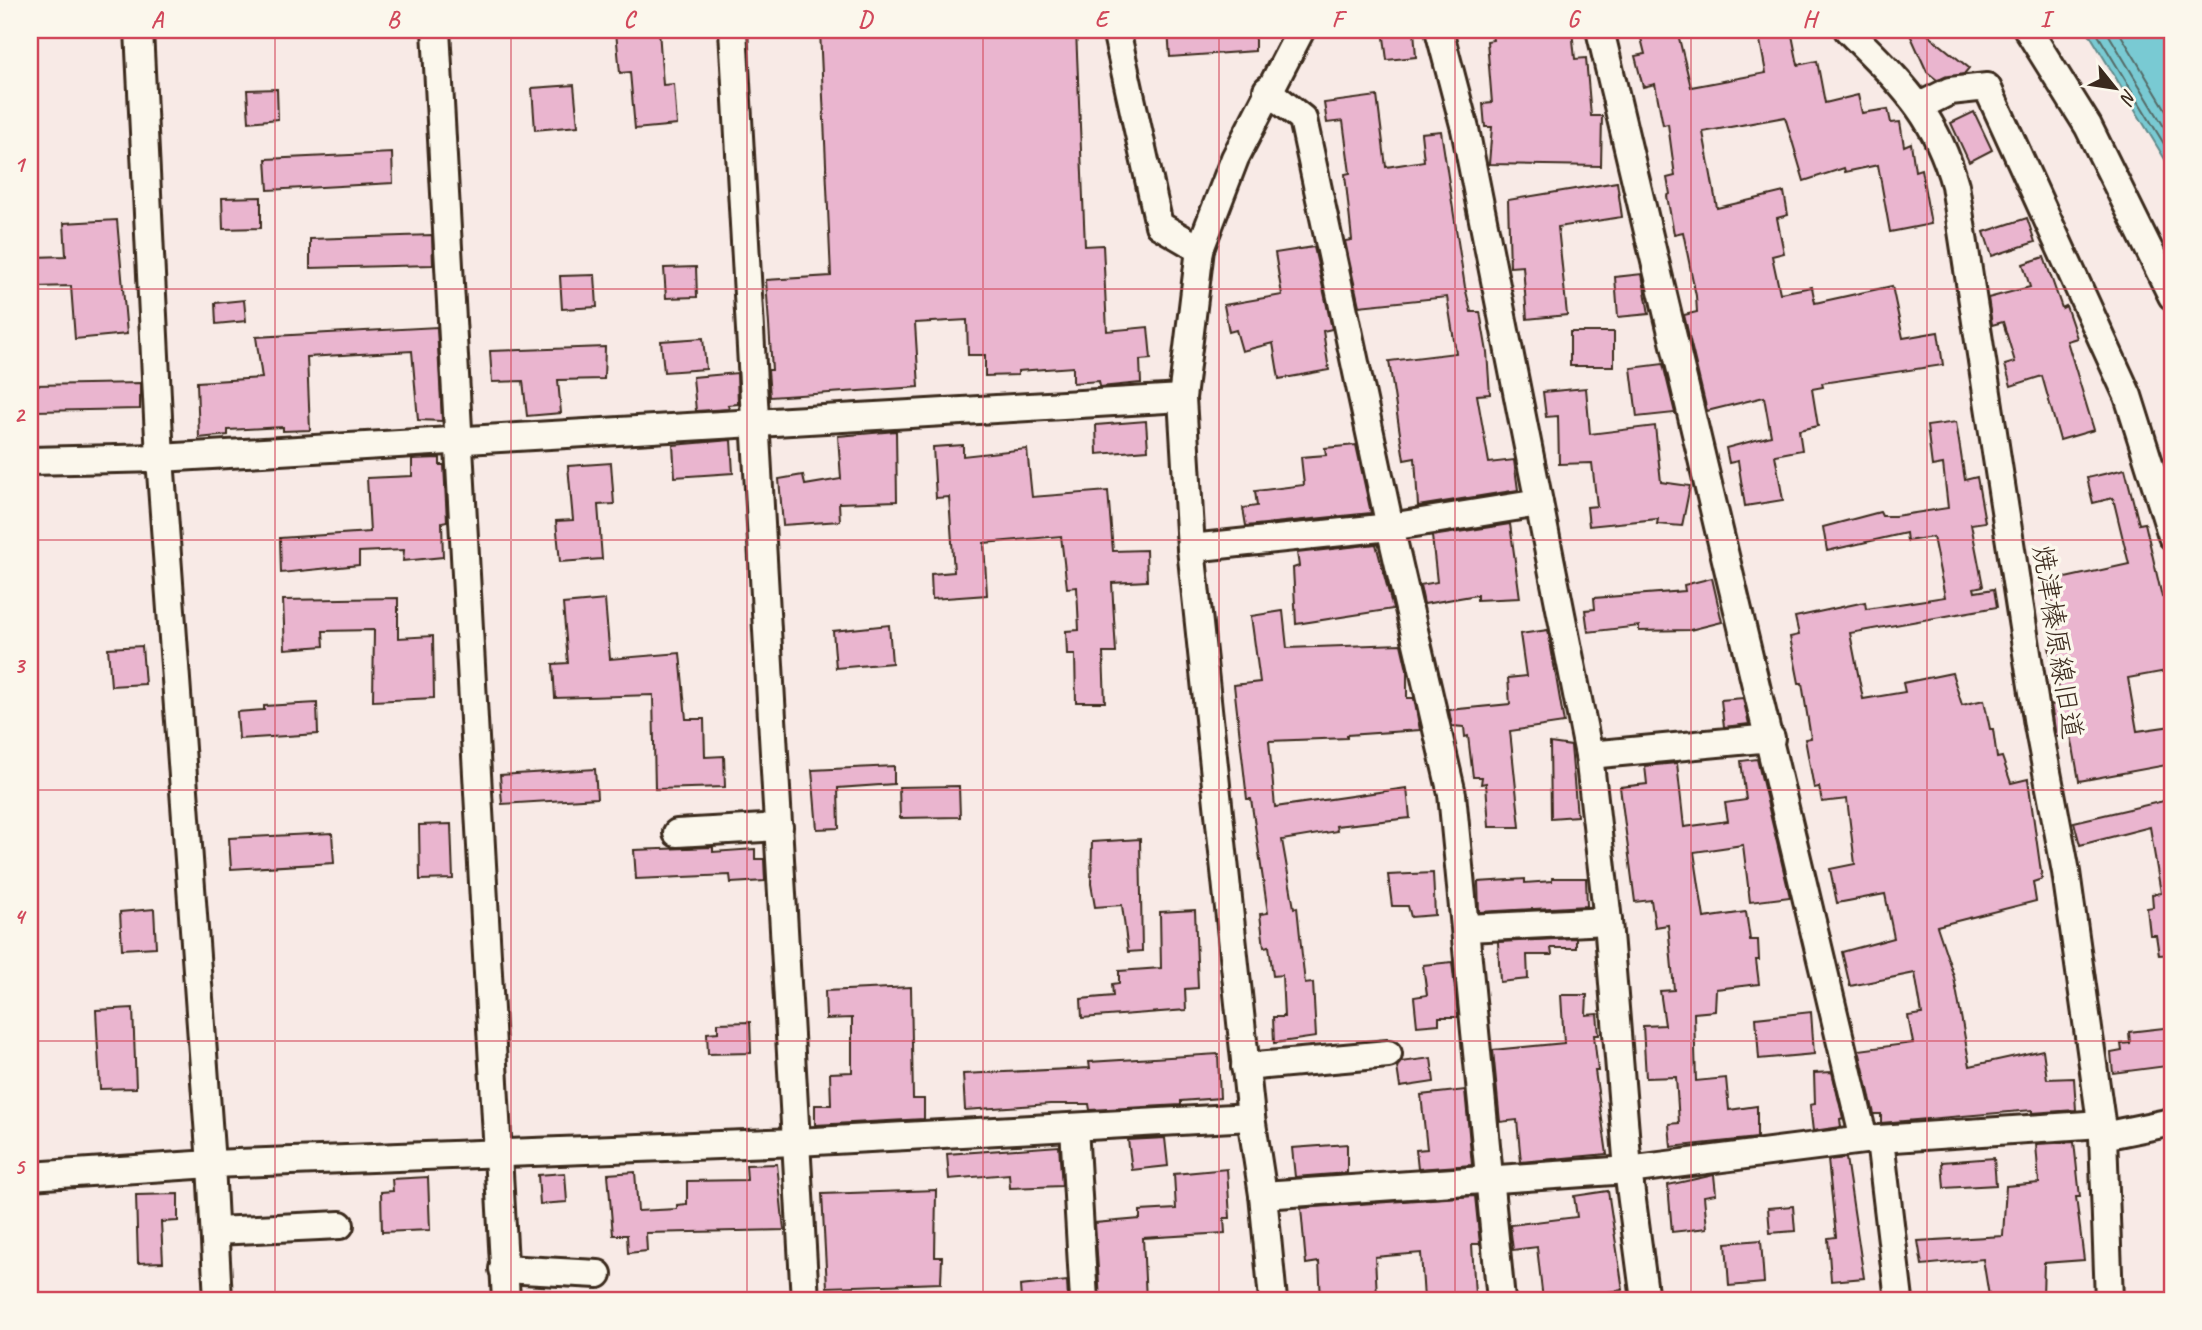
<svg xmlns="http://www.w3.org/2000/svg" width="2202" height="1330" font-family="Caveat,'Klee One',sans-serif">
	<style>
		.water { fill: #79cad3; stroke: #608a8b; stroke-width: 2 }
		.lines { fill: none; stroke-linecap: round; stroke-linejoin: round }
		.shore { stroke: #546a66; stroke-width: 2 }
		.building { fill: #eab5cf; stroke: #3b2a1e; stroke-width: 2 }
		.minor-casing { stroke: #3b2a1e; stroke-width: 32 }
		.minor { stroke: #fbf7ec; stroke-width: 26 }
		.grid { fill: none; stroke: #d1495b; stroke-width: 2; stroke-opacity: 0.55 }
		.labels { text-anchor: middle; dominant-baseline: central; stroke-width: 7; stroke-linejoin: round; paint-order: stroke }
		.street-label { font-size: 28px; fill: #3b2a1e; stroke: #fbf7ec }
		.neatline { fill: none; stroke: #d1495b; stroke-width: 2.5 }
		.grid-label { font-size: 23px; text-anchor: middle; font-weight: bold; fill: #d1495b }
	</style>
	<rect width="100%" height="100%" fill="#f8eae6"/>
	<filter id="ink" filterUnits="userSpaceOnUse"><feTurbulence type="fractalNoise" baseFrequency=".0143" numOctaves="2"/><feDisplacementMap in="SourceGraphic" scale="14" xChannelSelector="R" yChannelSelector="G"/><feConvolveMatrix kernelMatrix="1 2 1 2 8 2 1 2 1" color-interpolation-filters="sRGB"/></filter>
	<g filter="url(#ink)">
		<polygon class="water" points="2087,30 2172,30 2172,171"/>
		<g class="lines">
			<g class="shore">
				<polyline points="2095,30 2172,157"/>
				<polyline points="2106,30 2172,140"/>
				<polyline points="2118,30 2172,120"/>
			</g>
		</g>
		<g class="building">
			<polygon points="640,30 659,30 663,85 674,84 677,125 635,129 630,72 620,73 616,32"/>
			<polygon points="820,30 1076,30 1085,246 1103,245 1107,331 1148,327 1151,359 1140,360 1141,383 1100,387 1099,381 1073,383 1073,367 1018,371 1018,375 985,376 985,355 968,355 967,320 915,323 919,387 770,397 768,370 772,370 766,280 831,276"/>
			<polygon points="1168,30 1255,30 1255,51 1170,57"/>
			<polygon points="1383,30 1414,30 1416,57 1387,60"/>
			<polygon points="1541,30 1572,30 1575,59 1586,58 1591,116 1602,116 1601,166 1489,164 1492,127 1485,127 1483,104 1492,103 1487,41 1493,40 1492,34"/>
			<polygon points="1639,30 1677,30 1691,87 1766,73 1758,30 1791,30 1798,65 1817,61 1825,103 1858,95 1862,113 1888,109 1891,123 1900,122 1904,146 1911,143 1915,171 1921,169 1931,224 1890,232 1878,165 1845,172 1844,168 1804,181 1785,117 1703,132 1717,208 1784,192 1788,215 1777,218 1784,253 1772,256 1780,293 1812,287 1815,303 1892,286 1903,338 1938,332 1943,365 1822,383 1823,387 1812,389 1818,426 1799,430 1802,450 1775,455 1783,500 1745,506 1738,461 1729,463 1726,448 1771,436 1764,397 1707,411 1684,315 1697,312 1696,296 1683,232 1674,234 1667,196 1670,194 1667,178 1675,176 1668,124 1663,125 1655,84 1643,87 1635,56 1645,54"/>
			<polygon points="1908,30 1922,30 1969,68 1964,74 1937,80 1927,72"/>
			<polygon points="574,85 578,126 535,130 532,88"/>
			<polygon points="277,89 278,119 249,122 247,90"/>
			<polygon points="1377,96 1386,167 1424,161 1421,133 1441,131 1465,287 1471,312 1480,312 1487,352 1490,394 1477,395 1489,463 1514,460 1518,490 1418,506 1415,458 1404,460 1389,361 1456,353 1447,297 1359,306 1345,241 1352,240 1345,174 1350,173 1343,121 1327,123 1324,103"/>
			<polygon points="1974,112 1992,150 1969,162 1951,123"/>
			<polygon points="392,153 393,183 268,190 266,159"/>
			<polygon points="1617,182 1622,217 1558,227 1567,315 1527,319 1523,266 1510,267 1508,200"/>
			<polygon points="261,197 261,228 223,229 222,198"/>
			<polygon points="2027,218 2035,242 1992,256 1984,232"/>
			<polygon points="117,220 127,334 75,339 71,286 35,287 34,257 66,256 64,223"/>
			<polygon points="432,235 433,265 310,268 310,239"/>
			<polygon points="1314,247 1332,329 1323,331 1329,370 1279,379 1273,343 1242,351 1236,330 1229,332 1224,305 1282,295 1275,253"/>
			<polygon points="2044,257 2062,308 2066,306 2077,338 2067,341 2094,430 2060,440 2042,376 2011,386 2005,365 2015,362 2003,322 1992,325 1988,298 2030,287 2023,264"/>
			<polygon points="696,267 697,297 666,298 664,268"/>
			<polygon points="1642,274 1649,314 1618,317 1615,277"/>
			<polygon points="595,275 597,307 562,309 560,276"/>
			<polygon points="244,300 246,321 216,324 215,303"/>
			<polygon points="437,327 442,421 418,420 412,351 307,357 310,430 283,431 283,427 228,430 228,435 199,438 197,382 262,378 256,337"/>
			<rect x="1570" y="332" width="44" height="34"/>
			<polygon points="703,338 706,369 664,372 661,341"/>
			<polygon points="605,347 604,379 558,380 561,413 527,416 523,381 492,382 490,351"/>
			<polygon points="1663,364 1675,413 1637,417 1631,368"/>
			<polygon points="737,373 738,404 728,405 729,409 696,411 693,377"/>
			<polygon points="140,383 140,409 35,411 34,385"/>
			<polygon points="1586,388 1590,434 1655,426 1661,482 1690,486 1682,526 1657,524 1658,519 1589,526 1587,507 1597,506 1592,463 1559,464 1558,416 1546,417 1543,392"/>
			<polygon points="1146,421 1148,450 1097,454 1096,425"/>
			<polygon points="1956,422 1965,480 1977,477 1985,522 1971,524 1983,586 1974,588 1975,592 1994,589 1997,607 1850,633 1863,699 1905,692 1903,683 1952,673 1962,705 1984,700 1990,729 1993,729 1997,758 2002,757 2011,783 2028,779 2042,879 2033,882 2036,901 1937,926 1954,977 1970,1066 2043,1050 2047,1079 2074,1078 2076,1110 2032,1113 2032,1110 1881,1123 1881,1114 1874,1114 1859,1050 1913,1043 1908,1016 1922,1014 1915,973 1850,986 1842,952 1894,938 1885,894 1837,903 1830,869 1855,864 1847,799 1822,802 1819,787 1814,788 1805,739 1811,738 1802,683 1799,683 1790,637 1799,635 1795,617 1865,602 1866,609 1945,597 1933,537 1907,541 1906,533 1827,551 1823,527 1880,512 1882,516 1895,516 1948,508 1943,464 1932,466 1927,426"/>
			<polygon points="896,431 897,501 839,503 840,521 783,525 779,479 803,475 805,485 841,479 838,436"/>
			<polygon points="731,440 733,473 675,477 673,445"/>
			<polygon points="963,445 963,456 1027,449 1032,497 1108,491 1113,551 1146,550 1147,581 1112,583 1116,653 1103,653 1105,702 1076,702 1075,655 1067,655 1066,631 1079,630 1077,587 1067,588 1061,536 984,543 987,595 932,599 931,574 954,572 949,497 936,498 933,447"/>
			<polygon points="1356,445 1371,513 1246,526 1243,508 1257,506 1255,491 1304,485 1301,457 1326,455 1325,448"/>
			<polygon points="440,458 440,465 444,465 447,521 442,522 443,557 403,561 404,550 359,552 359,565 281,573 280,538 370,532 367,478 412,476 412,459"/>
			<polygon points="611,463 614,504 598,505 602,559 560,562 556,521 573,520 568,466"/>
			<polygon points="2125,469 2139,524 2145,523 2162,597 2167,596 2172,626 2172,670 2128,678 2137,731 2172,726 2172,764 2079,781 2071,735 2056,737 2053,716 2051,705 2061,703 2049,647 2062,644 2047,582 2129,564 2113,498 2093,503 2087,478"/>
			<polygon points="1510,524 1520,598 1477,600 1477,595 1424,604 1420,585 1437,582 1432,536"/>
			<polygon points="1376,544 1393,609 1296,624 1293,568 1299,566 1297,553"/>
			<polygon points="1712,578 1722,622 1690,630 1639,631 1639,626 1588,632 1585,610 1595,609 1594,598 1685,591 1684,585"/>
			<polygon points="398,598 398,638 433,636 434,698 373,701 374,630 323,631 324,646 285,649 283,600"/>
			<polygon points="605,600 610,659 680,653 686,719 704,719 705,757 724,756 725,787 655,789 653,695 555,698 553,664 568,663 563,604"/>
			<polygon points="1283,611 1287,648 1401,644 1407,670 1407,698 1414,698 1420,730 1347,735 1347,738 1269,741 1275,807 1407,788 1410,818 1336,826 1337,831 1282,840 1294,908 1297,907 1305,984 1313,983 1316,1037 1274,1043 1273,1017 1284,1017 1282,975 1273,976 1269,946 1264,947 1260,914 1268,913 1251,799 1247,799 1234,685 1260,682 1251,616"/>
			<polygon points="889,625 892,663 836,668 833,631"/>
			<polygon points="1548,630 1564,723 1510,731 1520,827 1489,827 1486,783 1481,784 1482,777 1473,777 1468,736 1465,737 1464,727 1452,726 1449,710 1510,704 1508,678 1526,676 1520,634"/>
			<polygon points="142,646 145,684 111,686 108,648"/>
			<polygon points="1743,698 1749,724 1724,727 1721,700"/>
			<polygon points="317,703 318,734 239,739 237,712 264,710 264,706"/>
			<polygon points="1550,743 1571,746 1577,816 1551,818"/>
			<polygon points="1757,759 1790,897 1750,902 1743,845 1694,852 1704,918 1746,912 1750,940 1758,940 1759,960 1756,960 1759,984 1716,989 1715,1011 1694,1013 1696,1081 1726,1078 1729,1110 1757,1106 1757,1138 1671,1147 1669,1124 1679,1123 1676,1077 1646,1078 1643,1026 1665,1025 1660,991 1674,990 1668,925 1655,927 1651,900 1635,902 1620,787 1647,784 1645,766 1677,763 1684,827 1728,821 1725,803 1746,800 1741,761"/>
			<polygon points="894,766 894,784 838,788 839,828 817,829 812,770"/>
			<polygon points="595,769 597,798 502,804 500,775"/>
			<polygon points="959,786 960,817 900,818 899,787"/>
			<polygon points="2172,799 2172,954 2159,955 2156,935 2150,935 2147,908 2153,907 2152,894 2161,893 2150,827 2080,845 2074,822"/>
			<polygon points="451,824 453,879 420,880 419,825"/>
			<polygon points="332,833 334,863 231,869 229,838"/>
			<polygon points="1140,839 1142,951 1128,952 1122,905 1095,907 1091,884 1092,842"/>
			<polygon points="713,847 713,852 755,849 755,859 764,859 765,881 731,883 730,875 636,879 634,850"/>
			<polygon points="1433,873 1435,915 1411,917 1408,906 1392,906 1388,875"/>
			<polygon points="1552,878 1586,878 1587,906 1479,912 1478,882 1525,879 1525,883 1552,881"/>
			<polygon points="154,909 156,947 122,949 120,912"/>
			<polygon points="1195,910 1198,988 1185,989 1186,1010 1082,1018 1081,999 1113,996 1112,984 1119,983 1119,971 1161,968 1160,912"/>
			<polygon points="1576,938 1576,948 1551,948 1552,955 1527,955 1528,979 1500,982 1498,942"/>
			<polygon points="1452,962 1458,1017 1439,1017 1439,1024 1417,1026 1414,997 1427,995 1423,965"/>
			<polygon points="911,987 913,1099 924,1099 924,1119 815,1125 815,1105 831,1105 830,1073 852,1072 852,1018 826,1019 825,991"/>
			<polygon points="1561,995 1587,995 1586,1015 1597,1014 1599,1035 1594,1035 1598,1071 1595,1071 1607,1154 1521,1162 1517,1120 1500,1122 1493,1050 1564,1043"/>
			<polygon points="133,1008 136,1088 100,1089 96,1010"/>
			<polygon points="1811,1012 1814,1054 1759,1059 1756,1018"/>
			<polygon points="750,1022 751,1053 708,1054 707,1033 718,1032 718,1023"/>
			<polygon points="2172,1027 2172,1056 2166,1057 2167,1066 2113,1073 2111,1053 2122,1051 2121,1044 2130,1043 2129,1032"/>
			<polygon points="1218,1054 1220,1098 1181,1101 1181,1105 1090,1110 1089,1104 1050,1104 965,1110 963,1074 1090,1068 1089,1062"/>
			<polygon points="1431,1058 1434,1082 1400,1087 1397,1067 1401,1062"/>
			<polygon points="1832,1072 1843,1118 1840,1119 1841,1127 1813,1131 1810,1105 1815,1104 1814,1073"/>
			<polygon points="1465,1090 1472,1165 1418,1169 1416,1150 1427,1149 1421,1095"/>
			<polygon points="1165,1138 1168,1166 1132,1170 1128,1140"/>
			<polygon points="2074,1142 2080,1197 2076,1197 2084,1260 2044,1263 2043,1296 1989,1296 1983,1259 1922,1265 1918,1241 2003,1236 2006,1186 2039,1183 2036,1144"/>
			<polygon points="1347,1144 1347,1173 1295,1177 1292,1148"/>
			<polygon points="1059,1146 1062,1186 1010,1188 1009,1174 949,1179 947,1154"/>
			<polygon points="1846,1158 1864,1278 1831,1281 1828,1238 1836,1237 1828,1160"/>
			<polygon points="1994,1158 1996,1185 1944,1188 1942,1162"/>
			<polygon points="777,1164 784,1230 646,1233 647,1251 628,1253 627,1235 613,1235 608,1174 635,1172 638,1211 677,1209 677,1205 687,1204 687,1181 747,1180 746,1165"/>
			<polygon points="1227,1169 1230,1218 1224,1218 1225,1233 1143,1238 1146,1300 1100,1300 1095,1223 1140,1219 1140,1211 1176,1209 1174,1174"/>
			<polygon points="565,1173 567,1202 540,1204 538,1175"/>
			<polygon points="1714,1175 1716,1194 1704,1196 1707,1228 1672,1232 1668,1185"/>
			<polygon points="428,1177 430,1230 382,1232 381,1192 393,1191 392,1179"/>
			<polygon points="936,1190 935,1257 942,1257 941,1283 827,1287 822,1194"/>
			<polygon points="1608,1191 1623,1290 1543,1300 1537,1247 1513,1250 1510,1225 1577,1217 1574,1196"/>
			<polygon points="178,1194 178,1221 161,1222 163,1262 138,1263 136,1195"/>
			<polygon points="1475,1196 1480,1244 1472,1244 1475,1295 1424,1299 1421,1253 1375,1257 1377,1296 1321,1300 1319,1262 1306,1264 1301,1208"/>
			<polygon points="1793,1206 1795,1231 1770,1233 1768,1208"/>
			<polygon points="1761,1240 1764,1283 1729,1286 1726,1243"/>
			<polygon points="1067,1281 1068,1300 1021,1300 1020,1286"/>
		</g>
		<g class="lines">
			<defs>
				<g id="minor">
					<polyline points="139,30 160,458 211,1164 218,1300"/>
					<polyline points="436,30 506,1300"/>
					<polyline points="733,30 805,1300"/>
					<polyline points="1116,30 1159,225 1200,249"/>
					<polyline points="1439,30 1465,129 1589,755 1608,921 1628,1170 1645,1300"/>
					<polyline points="1600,30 1864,1140"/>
					<path d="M1848 30C1899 82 1935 112 1955 185L2038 725 2066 872 2103 1136 2109 1300"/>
					<polyline points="2028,30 2088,126 2172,296"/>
					<polyline points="1267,90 1303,119 1390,527 1452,794 1501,1300"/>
					<polyline points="1920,106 1950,91 1987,87 2128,396 2172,536"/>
					<polyline points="30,461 160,458 1182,398"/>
					<polyline points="1191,548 1390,527 1539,503"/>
					<polyline points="1589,755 1771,738"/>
					<polyline points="677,833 779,827"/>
					<polyline points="1467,928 1608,921"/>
					<polyline points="1245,1067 1388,1054"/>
					<polyline points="1074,1127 1084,1300"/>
					<polyline points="2103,1136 2172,1122"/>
					<polyline points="1880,1140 1899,1300"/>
					<polyline points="30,1176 211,1164 797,1142 1251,1117"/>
					<polyline points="1263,1195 1628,1170 1864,1140 2101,1124"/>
					<polyline points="215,1231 340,1225"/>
					<polyline points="503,1269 598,1274"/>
					<polyline points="1273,1300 1263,1195 1251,1117 1191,548 1182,398 1200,249 1235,158 1301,30"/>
				</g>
			</defs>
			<use href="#minor" class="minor-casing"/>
			<use href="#minor" class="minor"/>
		</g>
	</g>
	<path class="grid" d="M275 30V1300M511 30V1300M747 30V1300M983 30V1300M1219 30V1300M1455 30V1300M1691 30V1300M1927 30V1300M30 289H2172M30 540H2172M30 790H2172M30 1041H2172"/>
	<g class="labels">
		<g class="street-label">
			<text transform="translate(2058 642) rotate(81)">焼津榛原線旧道</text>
		</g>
	</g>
	<rect width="2202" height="1330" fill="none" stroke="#fbf7ec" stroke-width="77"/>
	<g transform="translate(2115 88) rotate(120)" stroke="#fbf7ec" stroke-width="5" paint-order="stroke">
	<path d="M0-5L12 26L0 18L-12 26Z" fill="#3b2a1e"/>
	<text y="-10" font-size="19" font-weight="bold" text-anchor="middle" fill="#3b2a1e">N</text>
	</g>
	<rect x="38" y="38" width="2126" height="1254" class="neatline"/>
	<g class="grid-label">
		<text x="157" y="27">A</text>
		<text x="393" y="27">B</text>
		<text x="629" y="27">C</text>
		<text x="865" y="27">D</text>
		<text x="1101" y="27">E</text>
		<text x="1337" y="27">F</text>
		<text x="1573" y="27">G</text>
		<text x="1809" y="27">H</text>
		<text x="2045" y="27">I</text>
		<text x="19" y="172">1</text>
		<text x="19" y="422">2</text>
		<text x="19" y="673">3</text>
		<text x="19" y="924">4</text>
		<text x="19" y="1174">5</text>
	</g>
</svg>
